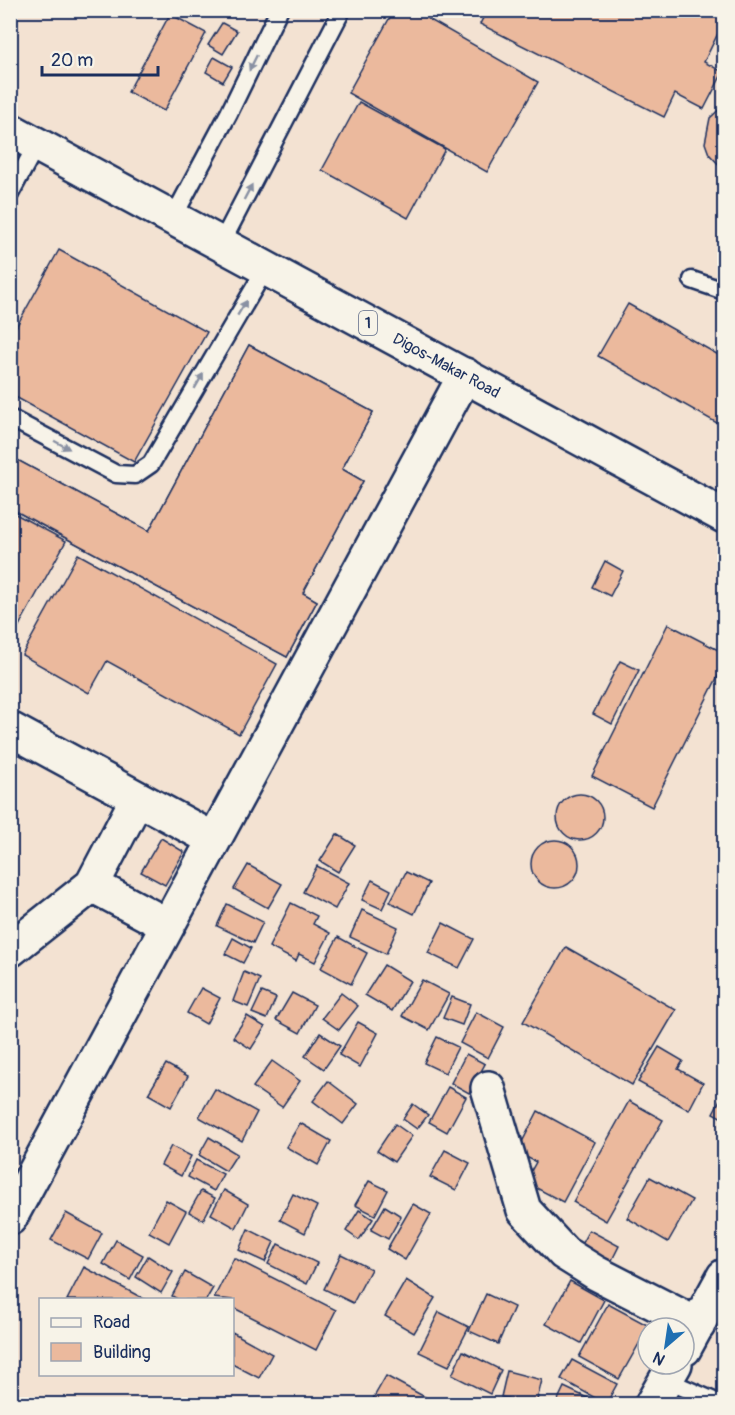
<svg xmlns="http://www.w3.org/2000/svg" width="735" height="1415" font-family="Pangolin,sans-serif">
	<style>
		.building { fill: #ebb99d; stroke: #1b2f5e; stroke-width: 1.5 }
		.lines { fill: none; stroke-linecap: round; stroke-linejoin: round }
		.service-casing { stroke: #1b2f5e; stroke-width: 21 }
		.minor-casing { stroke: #1b2f5e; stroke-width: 38 }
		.secondary-casing { stroke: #1b2f5e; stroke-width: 38 }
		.primary-casing { stroke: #1b2f5e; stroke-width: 38 }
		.service { stroke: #f7f3e8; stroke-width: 16 }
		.minor { stroke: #f7f3e8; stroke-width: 33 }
		.secondary { stroke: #f7f3e8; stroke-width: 33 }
		.primary { stroke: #f7f3e8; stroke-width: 33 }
		.oneway { fill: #8991a3 }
		.labels { text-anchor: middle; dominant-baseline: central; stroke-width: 4.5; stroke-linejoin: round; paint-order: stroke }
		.shield { fill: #f7f3e8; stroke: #5d6a87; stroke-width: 1.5 }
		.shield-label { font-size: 15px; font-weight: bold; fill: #1b2f5e }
		.street-label { font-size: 16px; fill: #1b2f5e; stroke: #f7f3e8 }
	</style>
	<rect width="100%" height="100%" fill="#f3e2d2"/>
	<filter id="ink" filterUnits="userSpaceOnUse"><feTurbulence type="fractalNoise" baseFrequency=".0167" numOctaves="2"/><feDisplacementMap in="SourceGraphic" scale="12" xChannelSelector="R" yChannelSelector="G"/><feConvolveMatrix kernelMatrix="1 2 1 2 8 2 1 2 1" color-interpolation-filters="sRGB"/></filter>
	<g filter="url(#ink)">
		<g class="building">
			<polygon points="394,10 413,10 538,82 487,172 348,93"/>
			<polygon points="487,10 724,10 724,21 704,62 723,72 704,109 675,94 664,117 480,24"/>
			<polygon points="170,14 206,33 164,111 128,92"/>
			<polygon points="222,23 237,31 223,54 208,45"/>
			<polygon points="214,57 232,67 223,82 206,72"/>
			<polygon points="359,102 445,149 408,218 322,170"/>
			<polygon points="724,105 724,170 709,154 705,143 710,118"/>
			<polygon points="59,250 207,332 134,462 10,394 10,338"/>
			<polygon points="628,304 724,358 724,427 598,356"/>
			<polygon points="249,345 373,412 342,469 363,481 303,593 317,601 287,657 10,508 10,456 149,531"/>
			<polygon points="249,345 373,412 342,469 363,481 303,593 317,601 287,657 10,508 10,456 149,531"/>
			<polygon points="10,511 66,541 10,642"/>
			<polygon points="78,554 277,664 239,734 107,661 89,693 22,655"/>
			<polygon points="605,561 623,571 610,596 592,587"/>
			<polygon points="668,624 724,653 724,664 652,807 592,776"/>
			<polygon points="620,661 639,670 612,724 593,714"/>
			<circle cx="580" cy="817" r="23"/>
			<polygon points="337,834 355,845 338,872 320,861"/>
			<polygon points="161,838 184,852 165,885 141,872"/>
			<circle cx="555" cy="864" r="24"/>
			<polygon points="248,865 282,884 268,908 234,889"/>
			<polygon points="317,866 349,883 335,909 303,892"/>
			<polygon points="406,872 429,883 414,914 390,902"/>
			<polygon points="372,880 391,890 382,909 362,900"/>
			<polygon points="291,903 317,916 313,924 330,933 315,962 299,954 296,961 269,947"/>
			<polygon points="227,904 263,922 253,943 217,926"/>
			<polygon points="362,910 398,927 386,954 350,937"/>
			<polygon points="443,923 474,939 459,968 428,953"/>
			<polygon points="338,937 367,953 351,984 321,968"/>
			<polygon points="233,938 251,948 243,963 225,954"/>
			<polygon points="566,947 676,1010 632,1085 523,1022"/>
			<polygon points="384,965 410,981 392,1011 365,995"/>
			<polygon points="244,972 260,979 248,1007 233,1001"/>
			<polygon points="422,980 449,994 429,1030 402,1016"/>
			<polygon points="201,988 220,998 206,1024 187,1013"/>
			<polygon points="262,992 276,998 267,1019 252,1013"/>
			<polygon points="292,993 315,1005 300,1033 276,1020"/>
			<polygon points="341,993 358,1006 339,1030 322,1018"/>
			<polygon points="452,997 470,1004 462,1025 443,1018"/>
			<polygon points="476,1012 504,1027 488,1058 460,1043"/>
			<polygon points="247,1016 265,1027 251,1049 233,1037"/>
			<polygon points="358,1022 378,1033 360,1067 339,1055"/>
			<polygon points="320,1033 340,1046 324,1069 305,1056"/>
			<polygon points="437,1037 458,1047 445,1073 424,1063"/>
			<polygon points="659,1047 683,1061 678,1069 703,1083 689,1110 638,1082"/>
			<polygon points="466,1054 485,1064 469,1093 451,1083"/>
			<polygon points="272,1061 300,1081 282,1107 253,1087"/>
			<polygon points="166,1064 188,1076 171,1107 148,1094"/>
			<polygon points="328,1081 358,1104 343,1124 313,1101"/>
			<polygon points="448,1087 466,1097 447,1132 429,1122"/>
			<polygon points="215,1089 257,1112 242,1141 199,1117"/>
			<polygon points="724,1092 724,1119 713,1113"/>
			<polygon points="629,1101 663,1120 606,1221 573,1202"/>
			<polygon points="413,1104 428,1115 417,1129 403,1119"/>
			<polygon points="538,1111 595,1142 563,1202 525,1182 536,1162 517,1152"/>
			<polygon points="300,1123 331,1141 318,1165 286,1147"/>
			<polygon points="395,1124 412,1136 394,1162 377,1151"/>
			<polygon points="209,1137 237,1154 226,1171 199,1155"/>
			<polygon points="171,1146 191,1156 181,1176 161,1165"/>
			<polygon points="445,1150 470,1163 456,1190 430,1177"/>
			<polygon points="196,1160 223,1174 214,1191 188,1177"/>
			<polygon points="650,1177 692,1200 668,1242 627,1218"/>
			<polygon points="369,1181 388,1190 375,1215 355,1205"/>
			<polygon points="224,1190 248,1204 236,1228 211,1214"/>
			<polygon points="201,1191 215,1198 203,1220 189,1212"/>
			<polygon points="293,1194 317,1206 305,1233 280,1220"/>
			<polygon points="166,1200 186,1211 169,1243 149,1232"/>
			<polygon points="413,1204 431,1214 405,1260 387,1249"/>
			<polygon points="385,1206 401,1216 388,1239 371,1230"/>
			<polygon points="359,1210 373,1219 359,1240 346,1231"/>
			<polygon points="66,1213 102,1233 88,1259 51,1240"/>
			<polygon points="248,1229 274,1242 265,1262 239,1250"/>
			<polygon points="589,1230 619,1246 606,1272 575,1256"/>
			<polygon points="116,1240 143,1255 130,1280 103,1264"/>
			<polygon points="278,1244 317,1263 307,1284 268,1264"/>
			<polygon points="341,1254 371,1269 353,1303 324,1289"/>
			<polygon points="148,1256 173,1272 161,1293 136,1277"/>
			<polygon points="234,1258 336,1310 316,1350 232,1307 232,1300 214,1298"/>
			<polygon points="84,1267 146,1300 67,1300"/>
			<polygon points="185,1272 213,1288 206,1300 179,1300 172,1296"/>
			<polygon points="406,1280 435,1298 414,1333 385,1316"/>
			<polygon points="570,1281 604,1300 581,1343 546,1324"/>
			<polygon points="486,1294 514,1307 498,1344 469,1331"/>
			<polygon points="608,1304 649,1326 619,1379 579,1357"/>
			<polygon points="439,1312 469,1327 449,1366 419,1352"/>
			<polygon points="232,1332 272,1354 259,1378 232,1364"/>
			<polygon points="463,1351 501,1370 490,1394 452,1375"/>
			<polygon points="572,1360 617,1384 606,1404 561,1379"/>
			<polygon points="507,1371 542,1380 536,1404 501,1397"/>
			<polygon points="386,1376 436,1403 435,1404 370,1404"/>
			<polygon points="564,1387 600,1404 556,1404"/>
		</g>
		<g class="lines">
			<defs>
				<g id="service">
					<polyline points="10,194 37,144"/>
					<polyline points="173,218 229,113 279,10"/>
					<polyline points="221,244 342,10"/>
					<polyline points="692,280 724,291"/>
					<polyline points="10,418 116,474 135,475 151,464 266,268"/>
					<polyline points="666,1380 721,1404"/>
				</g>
				<g id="minor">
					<polyline points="10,729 213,839"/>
					<polyline points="92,885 167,925"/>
					<polyline points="10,950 92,885 137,799"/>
					<polyline points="488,1088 524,1210 564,1253 596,1273 698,1325"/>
					<polyline points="10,1218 465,375"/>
				</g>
				<g id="secondary">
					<polyline points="684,1349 724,1276"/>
					<polyline points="652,1404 675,1364"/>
				</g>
				<g id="primary">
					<path id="s1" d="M10 130 724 516"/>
				</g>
			</defs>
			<use href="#service" class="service-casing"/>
			<use href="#minor" class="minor-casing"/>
			<use href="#secondary" class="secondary-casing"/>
			<use href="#primary" class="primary-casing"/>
			<use href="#service" class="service"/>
			<use href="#minor" class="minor"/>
			<use href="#secondary" class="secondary"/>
			<use href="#primary" class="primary"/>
		</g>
		<defs><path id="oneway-solid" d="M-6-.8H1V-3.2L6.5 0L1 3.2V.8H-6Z" transform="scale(1.5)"/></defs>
		<g class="oneway">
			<use href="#oneway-solid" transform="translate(253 63) rotate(116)"/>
			<use href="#oneway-solid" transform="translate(248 192) rotate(-62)"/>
			<use href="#oneway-solid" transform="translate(242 308) rotate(-59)"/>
			<use href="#oneway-solid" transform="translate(199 381) rotate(-60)"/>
			<use href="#oneway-solid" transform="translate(62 445) rotate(28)"/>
		</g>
	</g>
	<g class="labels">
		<rect class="shield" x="359" y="311" width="18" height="24" rx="4.5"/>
		<g class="shield-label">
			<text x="368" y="323">1</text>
		</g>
		<g class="street-label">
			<text stroke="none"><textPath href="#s1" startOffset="496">Digos-Makar Road</textPath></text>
		</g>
	</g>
	<rect width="735" height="1415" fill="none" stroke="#f7f3e8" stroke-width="36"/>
	<rect x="18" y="18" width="699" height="1379" fill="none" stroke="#1b2f5e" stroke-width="2" filter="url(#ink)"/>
	<rect x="39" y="1298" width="195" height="78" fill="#f7f3e8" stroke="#9fa5b1" stroke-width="1.5"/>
	<rect x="51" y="1318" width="30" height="9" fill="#f7f3e8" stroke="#9fa5b1" stroke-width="1.5"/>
	<text x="93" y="1328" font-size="18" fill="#1b2f5e">Road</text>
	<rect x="51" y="1343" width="30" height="18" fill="#ebb99d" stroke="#9fa5b1" stroke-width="1.5"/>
	<text x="93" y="1358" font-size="18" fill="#1b2f5e">Building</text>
	<g transform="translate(666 1346) rotate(209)"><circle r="28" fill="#f7f3e8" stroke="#9fa5b1" stroke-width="1.5"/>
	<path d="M0-4.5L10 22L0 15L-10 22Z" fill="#1f6fb2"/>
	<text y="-9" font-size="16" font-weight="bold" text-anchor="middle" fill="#1b2f5e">N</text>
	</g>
	<path d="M42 66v9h116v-9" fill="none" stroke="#1b2f5e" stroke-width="3"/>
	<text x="51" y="66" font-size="18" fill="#1b2f5e" stroke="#f7f3e8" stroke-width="4.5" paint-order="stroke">20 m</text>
</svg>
